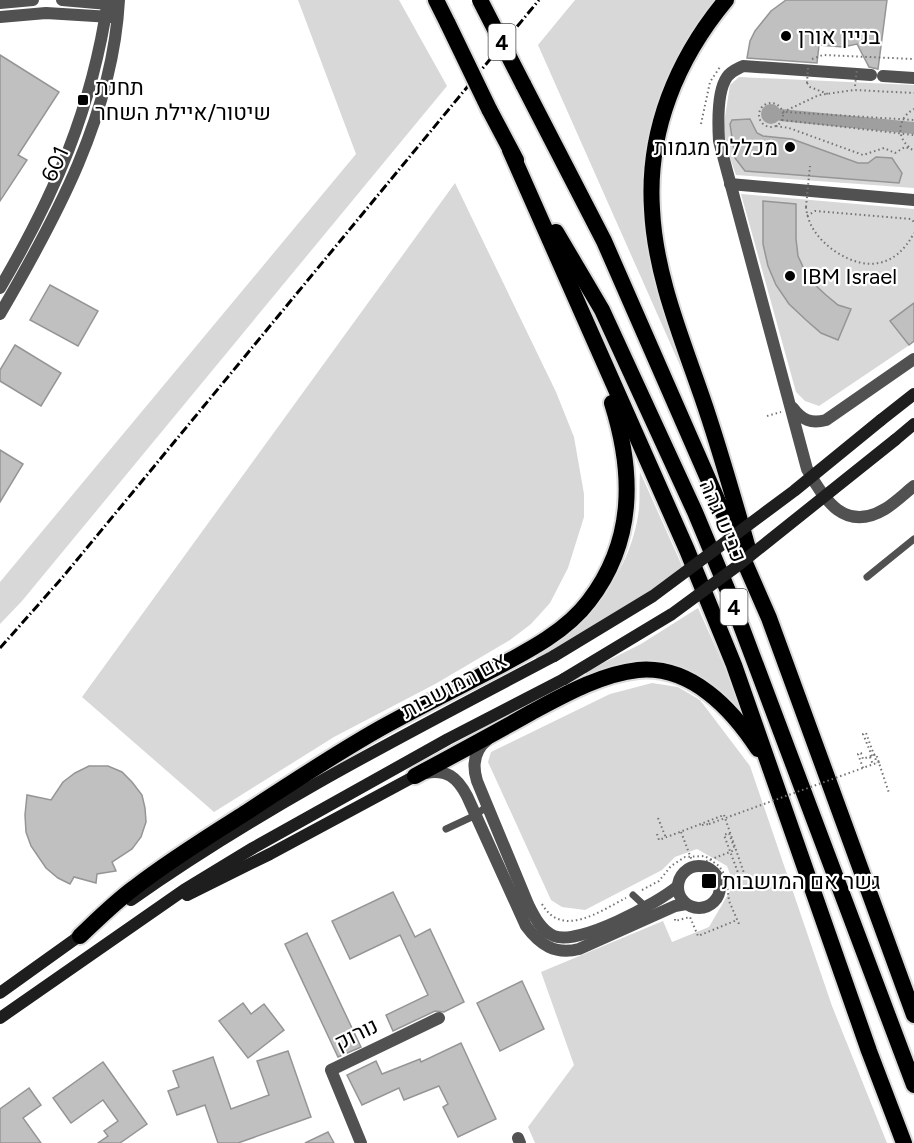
<svg xmlns="http://www.w3.org/2000/svg" width="914" height="1143" font-family="Figtree,Heebo,sans-serif">
	<style>
		.green { fill: #d8d8d8 }
		.water { fill: #9f9f9f }
		.lines { fill: none; stroke-linecap: round; stroke-linejoin: round }
		.canal { stroke: #9f9f9f; stroke-width: 12 }
		.building { fill: #c0c0c0; stroke: #959595; stroke-width: 1.5 }
		.trunk-casing { stroke: #dbdbdb; stroke-width: 20 }
		.path { stroke: #737373; stroke-width: 2; stroke-dasharray: 1.5 3; stroke-linecap: butt }
		.service { stroke: #515151; stroke-width: 7 }
		.minor { stroke: #515151; stroke-width: 12 }
		.secondary { stroke: #1e1e1e; stroke-width: 12 }
		.trunk { stroke: #000; stroke-width: 16 }
		.rail { stroke: #000; stroke-width: 3; stroke-dasharray: 9 3 1.5 3; stroke-linecap: butt }
		.trunk-bridge-casing { stroke: #dbdbdb; stroke-width: 20; stroke-linecap: butt }
		.path-bridge { stroke: #737373; stroke-width: 2; stroke-dasharray: 1.5 3; stroke-linecap: butt }
		.secondary-bridge { stroke: #1e1e1e; stroke-width: 12 }
		.trunk-bridge { stroke: #000; stroke-width: 16 }
		.poi-dot { fill: #000; stroke: #fff; stroke-width: 2 }
		.labels { text-anchor: middle; dominant-baseline: central; stroke-width: 4.5; stroke-linejoin: round; paint-order: stroke }
		.shield { fill: #fff; stroke: #4c4c4c; stroke-width: 1.5 }
		.shield-label { font-size: 21px; font-weight: bold; fill: #000 }
		.poi-label { font-size: 22px; fill: #000; stroke: #fff; text-anchor: start }
		.street-label { font-size: 22px; fill: #000; stroke: #fff }
	</style>
	<rect width="100%" height="100%" fill="#fff"/>
	<g class="green">
		<polygon points="298,0 399,0 447,86 22,601 0,624 0,582 356,154"/>
		<polygon points="575,0 716,0 692,32 675,66 645,185 690,370 683,372 538,45"/>
		<polygon points="739,77 914,85 914,188 736,175 722,136 730,85"/>
		<polygon points="455,183 556,392 574,437 584,494 584,517 568,568 550,603 531,624 510,640 437,683 334,737 214,812 82,697"/>
		<polygon points="741,194 914,209 914,342 819,406 805,401 796,392"/>
		<path d="M640 472 683 568 653 590 536 660 537 649C555 636 575 623 592 607 617 583 635 544 639 509 640 497 639 484 640 472Z"/>
		<polygon points="698,608 745,713 736,715 686,671 589,682 585,672 641,644"/>
		<polygon points="652,683 678,687 700,700 750,766 832,1006 887,1143 535,1143 528,1127 574,1065 541,972 663,921 672,942 709,927 734,884 727,866 697,849 675,857 662,870 585,910 562,907 551,900 488,762 491,752 610,694"/>
	</g>
	<circle class="water" cx="771" cy="114" r="10"/>
	<g class="lines">
		<polyline class="canal" points="781,115 914,128"/>
	</g>
	<g class="building">
		<polygon points="786,0 887,0 878,69 869,67 857,44 843,47 819,45 817,63 747,58 750,41 755,31 771,11"/>
		<polygon points="0,55 59,92 18,155 27,160 0,201"/>
		<polygon points="750,119 757,133 763,136 792,139 858,163 868,163 876,157 892,158 902,173 899,183 745,171 735,158 730,124 732,120"/>
		<polygon points="763,201 796,204 796,239 798,256 804,269 813,283 826,295 838,305 851,309 838,340 821,333 806,320 789,304 776,285 768,266 763,244"/>
		<polygon points="50,285 98,311 78,346 30,320"/>
		<polygon points="914,303 914,341 909,345 890,321"/>
		<polygon points="15,345 61,373 41,406 0,381 0,370"/>
		<polygon points="0,450 23,464 0,502"/>
		<polygon points="89,766 108,766 122,772 132,782 142,795 145,808 146,822 141,837 132,849 112,862 116,871 97,874 96,883 74,877 70,884 58,878 46,868 31,846 26,832 25,815 27,795 51,800 63,782 75,773"/>
		<polygon points="393,892 415,937 430,929 464,1002 444,1012 435,1011 393,1031 386,1015 428,995 400,935 350,959 332,921"/>
		<polygon points="307,933 361,1047 338,1057 285,944"/>
		<polygon points="522,981 544,1029 500,1051 477,1003"/>
		<polygon points="243,1003 251,1014 264,1004 284,1030 248,1058 219,1021"/>
		<polygon points="461,1043 496,1119 458,1137 443,1107 448,1104 439,1086 404,1100 399,1088 362,1105 347,1075 376,1061 382,1074 420,1059 421,1062"/>
		<polygon points="288,1051 311,1117 238,1143 218,1143 205,1105 177,1115 168,1091 179,1087 173,1071 213,1057 231,1109 269,1095 257,1061"/>
		<polygon points="103,1062 147,1124 120,1143 98,1143 108,1136 104,1131 118,1121 103,1100 71,1123 53,1098"/>
		<polygon points="29,1088 41,1105 23,1118 41,1143 0,1143 0,1109"/>
		<polygon points="328,1132 334,1143 305,1143"/>
	</g>
	<g class="lines">
		<defs>
			<g id="trunk">
				<polyline points="436,0 448,24"/>
				<path d="M726 0C677 59 647 131 652 209 655 274 681 336 702 397 719 446 733 496 747 545"/>
				<polyline points="523,84 604,241 769,618 914,1015"/>
				<polyline points="489,109 516,160"/>
				<polyline points="510,150 687,550 734,665 869,1051 904,1143"/>
				<polyline points="556,232 602,310 695,512 728,591 914,1085"/>
				<path d="M415 776C454 755 493 734 532 712 564 695 601 674 638 670 691 665 732 709 758 749"/>
				<path d="M80 936C98 919 115 902 134 888 170 860 209 836 247 812 291 783 335 754 381 728 417 708 453 690 490 671 524 653 565 633 589 601 635 541 634 473 612 403"/>
			</g>
		</defs>
		<use href="#trunk" class="trunk-casing"/>
		<g class="path">
			<polyline points="812,59 823,55 914,59"/>
			<polyline points="807,83 810,87 828,94"/>
			<circle cx="771" cy="115" r="12"/>
			<polyline points="783,112 819,95 854,90 914,93"/>
			<polyline points="786,112 914,120"/>
			<polyline points="782,120 914,135"/>
			<polyline points="701,124 710,82 720,67"/>
			<polyline points="776,126 789,128 863,155 884,148 895,153 905,147 914,150"/>
			<path d="M909 147C895 135 899 117 914 109"/>
			<polyline points="809,176 810,166"/>
			<path d="M806 207C808 227 820 241 836 252 867 272 896 267 914 233"/>
			<polyline points="807,216 815,211 911,219 914,222"/>
			<polyline points="767,416 781,412"/>
			<polyline points="870,757 873,765"/>
			<polyline points="863,768 858,754 861,753 863,759 876,754 889,793"/>
			<polyline points="658,818 666,838"/>
			<polyline points="702,825 709,824"/>
			<polyline points="681,832 694,866 735,850"/>
			<polyline points="657,834 659,840 724,815"/>
			<polyline points="642,890 659,881 671,866 685,857 705,856 719,866 726,877 729,901 739,924"/>
			<path d="M542 904C562 939 600 911 626 898"/>
			<polyline points="675,919 675,921 690,917 698,936 737,920"/>
		</g>
		<g class="service">
			<polyline points="867,577 914,539"/>
			<polyline points="446,829 476,815 487,806"/>
			<polyline points="633,895 646,907"/>
		</g>
		<g class="minor">
			<polyline points="62,0 108,4 113,9"/>
			<polyline points="0,3 33,0"/>
			<polyline points="0,17 46,13 111,17"/>
			<path d="M871 75 743 66C737 69 731 71 727 77 717 91 718 124 719 141L807 469C824 500 845 533 885 509 895 503 904 494 914 486"/>
			<polyline points="883,76 914,78"/>
			<polyline points="730,184 914,200"/>
			<path d="M0 288C55 194 92 109 108 0"/>
			<path d="M0 314C56 218 113 114 119 0"/>
			<path d="M793 408C802 420 811 424 826 420L914 359"/>
			<path d="M487 740C474 751 472 765 477 781L528 904C534 916 541 931 554 936 579 946 658 903 678 886"/>
			<path d="M425 773C447 769 457 777 467 796L526 926C540 945 555 955 579 949L675 906 686 904"/>
			<circle cx="699" cy="887" r="21"/>
			<polyline points="518,1138 520,1143"/>
			<polyline points="361,1143 331,1070 439,1018"/>
		</g>
		<g class="secondary">
			<polyline points="881,420 914,394"/>
			<polyline points="895,440 914,424"/>
			<polyline points="187,895 270,854 415,776"/>
			<path d="M131 900C264 806 410 732 554 656"/>
			<polyline points="0,993 85,932"/>
			<polyline points="0,1018 184,890 253,848 448,739 564,679"/>
		</g>
		<use href="#trunk" class="trunk"/>
		<polyline class="rail" points="0,648 62,578 539,0"/>
		<defs>
			<g id="trunk-bridge">
				<polyline points="480,0 523,84"/>
				<polyline points="448,24 489,109"/>
			</g>
		</defs>
		<use href="#trunk-bridge" class="trunk-bridge-casing"/>
		<g class="path-bridge">
			<polyline points="807,83 808,67"/>
			<polyline points="855,86 857,68"/>
			<polyline points="806,207 809,176"/>
			<polyline points="872,756 863,734 866,733 877,763"/>
			<polyline points="724,815 745,876 740,878 724,835 729,833 735,850"/>
			<polyline points="709,824 882,761"/>
		</g>
		<g class="secondary-bridge">
			<polyline points="554,656 653,596 794,491 881,420"/>
			<polyline points="564,679 672,614 736,567 895,440"/>
		</g>
		<use href="#trunk-bridge" class="trunk-bridge"/>
	</g>
	<g class="poi-dot">
		<circle cx="786" cy="36" r="6"/>
		<rect x="77" y="94" width="12" height="12" rx="3"/>
		<circle cx="790" cy="147" r="6"/>
		<circle cx="790" cy="276" r="6"/>
		<rect x="701" y="873" width="16" height="16" rx="3"/>
	</g>
	<g class="labels">
		<g class="shield">
			<rect x="488.5" y="24" width="27" height="36" rx="4.5"/>
			<rect x="720.5" y="589" width="27" height="36" rx="4.5"/>
		</g>
		<g class="shield-label">
			<text x="502" y="42">4</text>
			<text x="734" y="607">4</text>
		</g>
		<g class="poi-label">
			<text x="798" y="36">בניין אורן</text>
			<text x="95" y="87">תחנת<tspan x="95" dy="25">שיטור/איילת השחר</tspan></text>
			<text x="778" y="147" text-anchor="end">מכללת מגמות</text>
			<text x="802" y="276">IBM Israel</text>
			<text x="722" y="881">גשר אם המושבות</text>
		</g>
		<g class="street-label">
			<text transform="translate(55 164) rotate(-66)">601</text>
			<text transform="translate(723 521) rotate(67)">כביש גהה</text>
			<text transform="translate(454 685) rotate(-28)">אם המושבות</text>
			<text transform="translate(356 1034) rotate(-26)">נורוק</text>
		</g>
	</g>
</svg>
